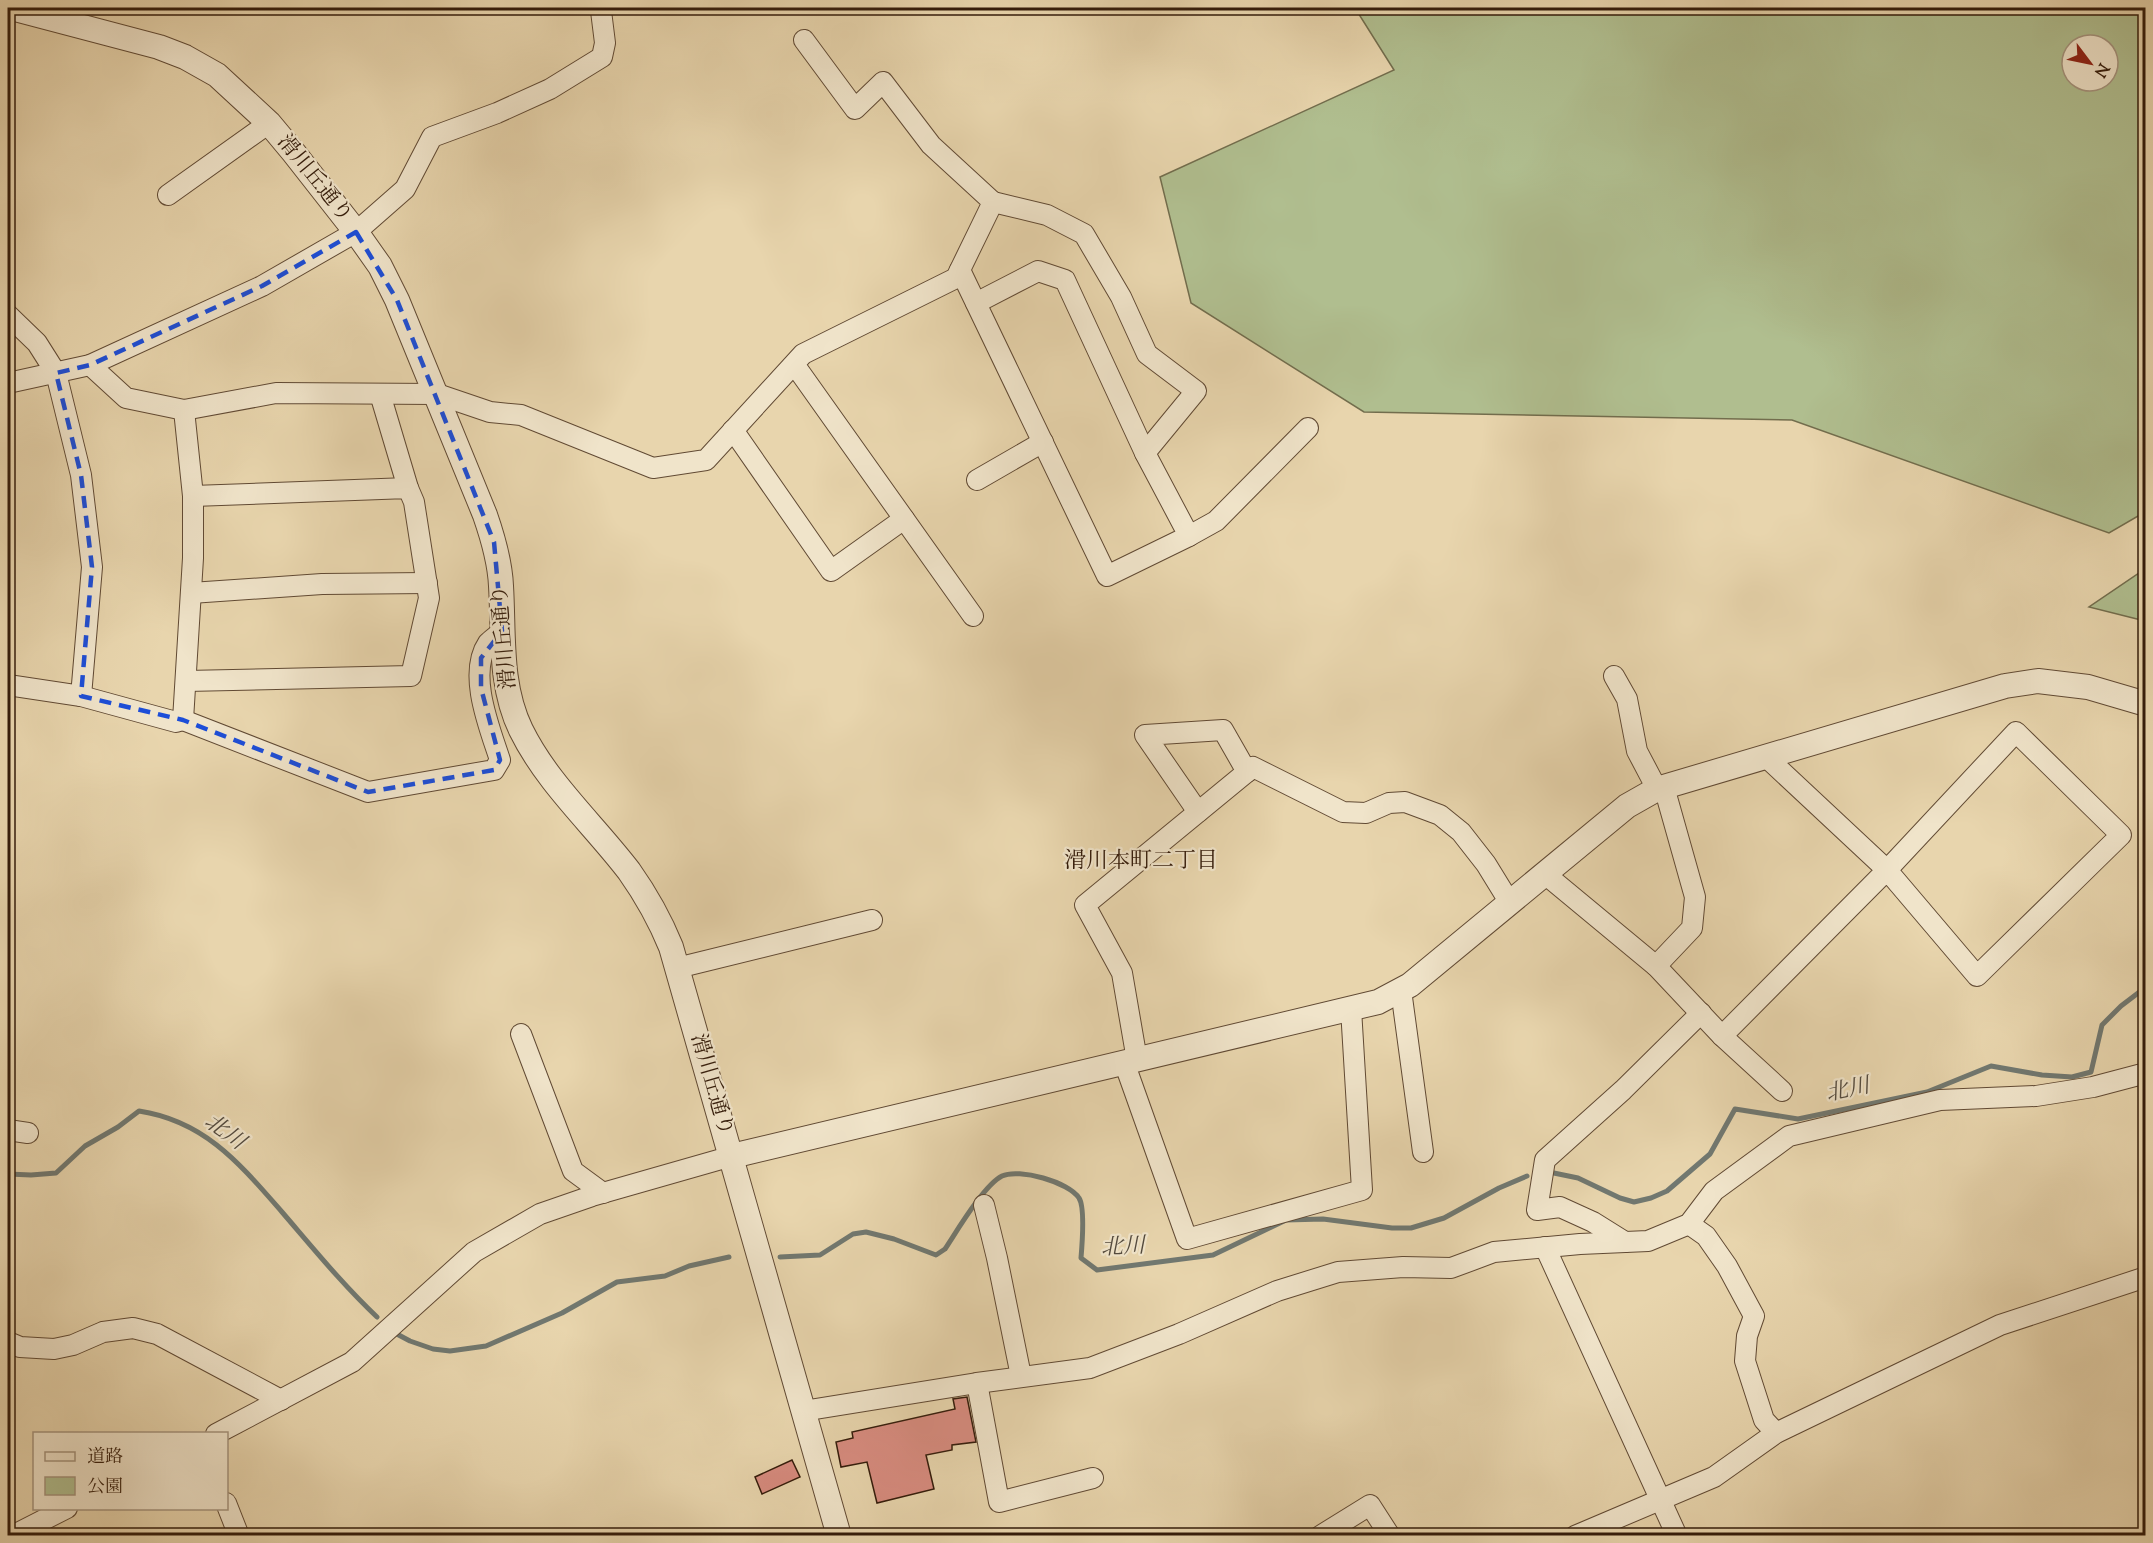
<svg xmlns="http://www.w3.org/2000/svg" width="2153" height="1543" font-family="'Sorts Mill Goudy','Noto Serif JP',serif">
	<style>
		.green { fill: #b0be8f; stroke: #726d4d; stroke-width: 1.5; fill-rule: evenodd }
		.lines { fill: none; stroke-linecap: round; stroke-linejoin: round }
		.stream { stroke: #717870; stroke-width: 5 }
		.building { fill: #d88c80; stroke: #341c0b; stroke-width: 1.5 }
		.minor-casing { stroke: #614a34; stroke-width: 22 }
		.tertiary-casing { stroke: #614a34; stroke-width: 26 }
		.minor { stroke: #f0e4ca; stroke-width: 20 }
		.tertiary { stroke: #f0e4ca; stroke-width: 24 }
		.marked { fill: none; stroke: #1d4ed8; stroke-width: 4.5; stroke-dasharray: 12 8; stroke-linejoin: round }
		.labels { text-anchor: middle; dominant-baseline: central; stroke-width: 4.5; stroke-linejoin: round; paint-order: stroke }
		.street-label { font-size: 21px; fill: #341c0b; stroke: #f0e4ca }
		.neighbourhood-label { font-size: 22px; fill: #341c0b; stroke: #f0e4ca }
		.water-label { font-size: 22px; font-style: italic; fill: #534a3e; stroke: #f0e4ca }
	</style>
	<rect width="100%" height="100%" fill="#e8d5ad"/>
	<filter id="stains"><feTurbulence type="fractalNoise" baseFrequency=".00333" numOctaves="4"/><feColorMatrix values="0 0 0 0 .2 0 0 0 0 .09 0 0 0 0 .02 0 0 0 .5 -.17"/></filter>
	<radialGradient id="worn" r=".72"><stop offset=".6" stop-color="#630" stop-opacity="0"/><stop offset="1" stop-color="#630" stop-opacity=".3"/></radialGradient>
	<g class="green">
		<path d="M1355 8H2145V512L2109 533 1792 420 1364 412 1191 303 1160 177 1394 70ZM2072 45H2108V81H2072Z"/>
		<polygon points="2145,569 2145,621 2089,607"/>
	</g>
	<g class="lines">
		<g class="stream">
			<polyline points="1549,1172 1578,1178 1620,1198 1634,1202 1651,1198 1667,1191 1710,1154 1735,1109 1798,1119 1927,1092 1991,1066 2042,1075 2072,1077 2091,1072 2102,1025 2121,1006 2146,987"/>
			<path d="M8 1174 31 1175 56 1173 85 1146 118 1127 139 1111C205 1121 240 1164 282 1212 313 1248 343 1285 377 1317"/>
			<path d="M780 1257 820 1255 853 1234 866 1232 894 1239 936 1255 945 1249C957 1231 984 1185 1002 1176 1019 1168 1069 1182 1079 1198 1085 1207 1082 1246 1081 1258L1097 1270 1213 1255 1286 1220 1323 1219 1392 1228H1411L1444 1218 1499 1188 1527 1176"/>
			<polyline points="393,1332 410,1341 433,1349 450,1351 486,1346 562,1313 617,1282 665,1276 689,1266 729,1257"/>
		</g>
	</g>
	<g class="building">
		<polygon points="967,1397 976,1442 952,1445 952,1450 926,1455 934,1489 877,1503 867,1462 841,1467 836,1442 853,1438 852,1432 955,1409 953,1399"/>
		<polygon points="792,1460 800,1477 762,1494 755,1477"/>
	</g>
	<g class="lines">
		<defs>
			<g id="minor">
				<polyline points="168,195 269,123"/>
				<polyline points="960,270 1107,576 1189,536 1145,453 1196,391 1147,354 1121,297 1084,234 1047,215 993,202"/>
				<polyline points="976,303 1038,271 1065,280 1145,453"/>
				<polyline points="8,315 37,343 56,373 81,475 92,567 81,696 8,685"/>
				<polyline points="90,365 126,398 184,410 276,393 437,394 490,412 521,415 653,468 706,460 803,354 956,278 993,202 931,145 883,82 855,109 804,40"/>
				<polyline points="799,371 973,616"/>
				<polyline points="8,383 90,365 262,286 356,232 405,189 432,137 497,113 550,89 602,57 605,43 601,11 602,8"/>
				<polyline points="380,394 408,488"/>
				<polyline points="733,430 831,571 904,519"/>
				<polyline points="977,480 1043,442"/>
				<polyline points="1189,536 1216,521 1308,428"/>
				<polyline points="191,593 322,584 427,583"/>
				<polyline points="1614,676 1627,699 1637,751 1657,789"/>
				<polyline points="186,681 411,676 429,598 414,502 408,488 193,496"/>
				<polyline points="81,696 176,722 183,720 193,558 193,496 184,410"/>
				<path d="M183 720 368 792 494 770 500 760C490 729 467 674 488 643 492 639 498 635 502 631"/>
				<polyline points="1198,812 1145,735 1223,730 1247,772"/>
				<polyline points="1545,874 1656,966 1722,1036 1782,1091"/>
				<polyline points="1656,966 1692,928 1695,897 1664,787"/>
				<polyline points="677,968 872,920"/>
				<polyline points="1401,990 1423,1152"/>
				<polyline points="521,1034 573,1171 603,1193"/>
				<polyline points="1722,1036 1887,870 2016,732 2121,835 1977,976 1887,870 1765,756"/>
				<polyline points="1137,1060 1122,973 1085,905 1253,767 1343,812 1366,813 1389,803 1405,802 1440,815 1461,832 1486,864 1510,903"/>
				<polyline points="1124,1062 1187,1239 1362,1190 1351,1009"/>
				<polyline points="8,1130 28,1133"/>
				<polyline points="984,1205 997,1258 1021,1376"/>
				<polyline points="1689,1224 1706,1236 1727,1266 1754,1316 1747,1336 1745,1361 1764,1420 1776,1433"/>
				<polyline points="1625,1242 1593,1222 1560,1207 1537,1210 1545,1160 1623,1090 1701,1013"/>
				<polyline points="1545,1247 1677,1536"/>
				<polyline points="8,1342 20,1347 54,1349 73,1345 103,1332 133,1328 157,1334 281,1400"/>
				<polyline points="977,1383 999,1502 1093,1478"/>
				<polyline points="803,1411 977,1383 1090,1368 1179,1334 1277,1291 1338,1272 1403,1267 1451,1268 1494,1252 1580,1244 1648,1241 1689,1224 1714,1191 1789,1136 1940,1100 2036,1096 2093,1087 2146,1073"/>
				<polyline points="216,1434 352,1362 474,1252 540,1214 592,1196 732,1156"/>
				<polyline points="226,1503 239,1536"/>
				<polyline points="12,1536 67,1508"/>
				<polyline points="1320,1536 1370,1505 1390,1536"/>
				<polyline points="1575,1536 1714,1477 1776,1433 2000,1325 2146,1277"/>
			</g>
			<g id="tertiary">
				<path d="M11 8 159 47 185 57 217 75 269 123 294 153 356 232 380 266 397 300 485 515C493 538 500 562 501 586 504 634 499 685 521 730 547 783 593 824 629 871 646 895 660 920 671 947L839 1536"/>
				<polyline points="732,1156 1378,1002 1410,985 1627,806 1657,789 2005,686 2038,681 2088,687 2146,704"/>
			</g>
		</defs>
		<use href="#minor" class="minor-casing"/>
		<use href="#tertiary" class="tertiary-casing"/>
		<use href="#minor" class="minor"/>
		<use href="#tertiary" class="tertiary"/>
	</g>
	<path class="marked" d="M356 232 397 300 494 542 502 631 481 658V688L500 760 494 770 368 792 183 720 81 696 92 567 81 475 56 373 90 365 262 286Z"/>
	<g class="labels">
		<g class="street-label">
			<text transform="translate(314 179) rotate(51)">滑川丘通り</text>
			<text transform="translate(505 637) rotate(-95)">滑川丘通り</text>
			<text transform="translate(711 1085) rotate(74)">滑川丘通り</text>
		</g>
		<g class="neighbourhood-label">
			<text x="1141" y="862">滑川本町二丁目</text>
		</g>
		<g class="water-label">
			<text transform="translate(1848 1091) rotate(-12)">北川</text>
			<text transform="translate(224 1133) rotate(36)">北川</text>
			<text transform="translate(1123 1248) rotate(-3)">北川</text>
		</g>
	</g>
	<rect width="2153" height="1543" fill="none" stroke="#e8d5ad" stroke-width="30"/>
	<rect x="9" y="9" width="2135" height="1525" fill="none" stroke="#341c0b" stroke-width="3"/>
	<rect x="15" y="15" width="2123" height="1513" fill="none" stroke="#341c0b" stroke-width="1.5"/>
	<rect x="33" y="1432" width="195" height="78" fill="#f0e4ca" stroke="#a5947e" stroke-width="1.5"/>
	<rect x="45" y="1452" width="30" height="9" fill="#f0e4ca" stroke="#a5947e" stroke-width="1.5"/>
	<text x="87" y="1462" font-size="18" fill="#341c0b">道路</text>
	<rect x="45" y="1477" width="30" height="18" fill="#b0be8f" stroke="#a5947e" stroke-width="1.5"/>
	<text x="87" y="1492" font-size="18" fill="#341c0b">公園</text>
	<g transform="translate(2090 63) rotate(122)"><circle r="28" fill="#f0e4ca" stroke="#a5947e" stroke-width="1.5"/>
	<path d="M0-4.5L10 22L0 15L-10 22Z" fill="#8f2418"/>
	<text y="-9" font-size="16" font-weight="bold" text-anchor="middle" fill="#341c0b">N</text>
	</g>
	<rect width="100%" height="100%" filter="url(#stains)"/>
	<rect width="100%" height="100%" fill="url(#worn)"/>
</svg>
